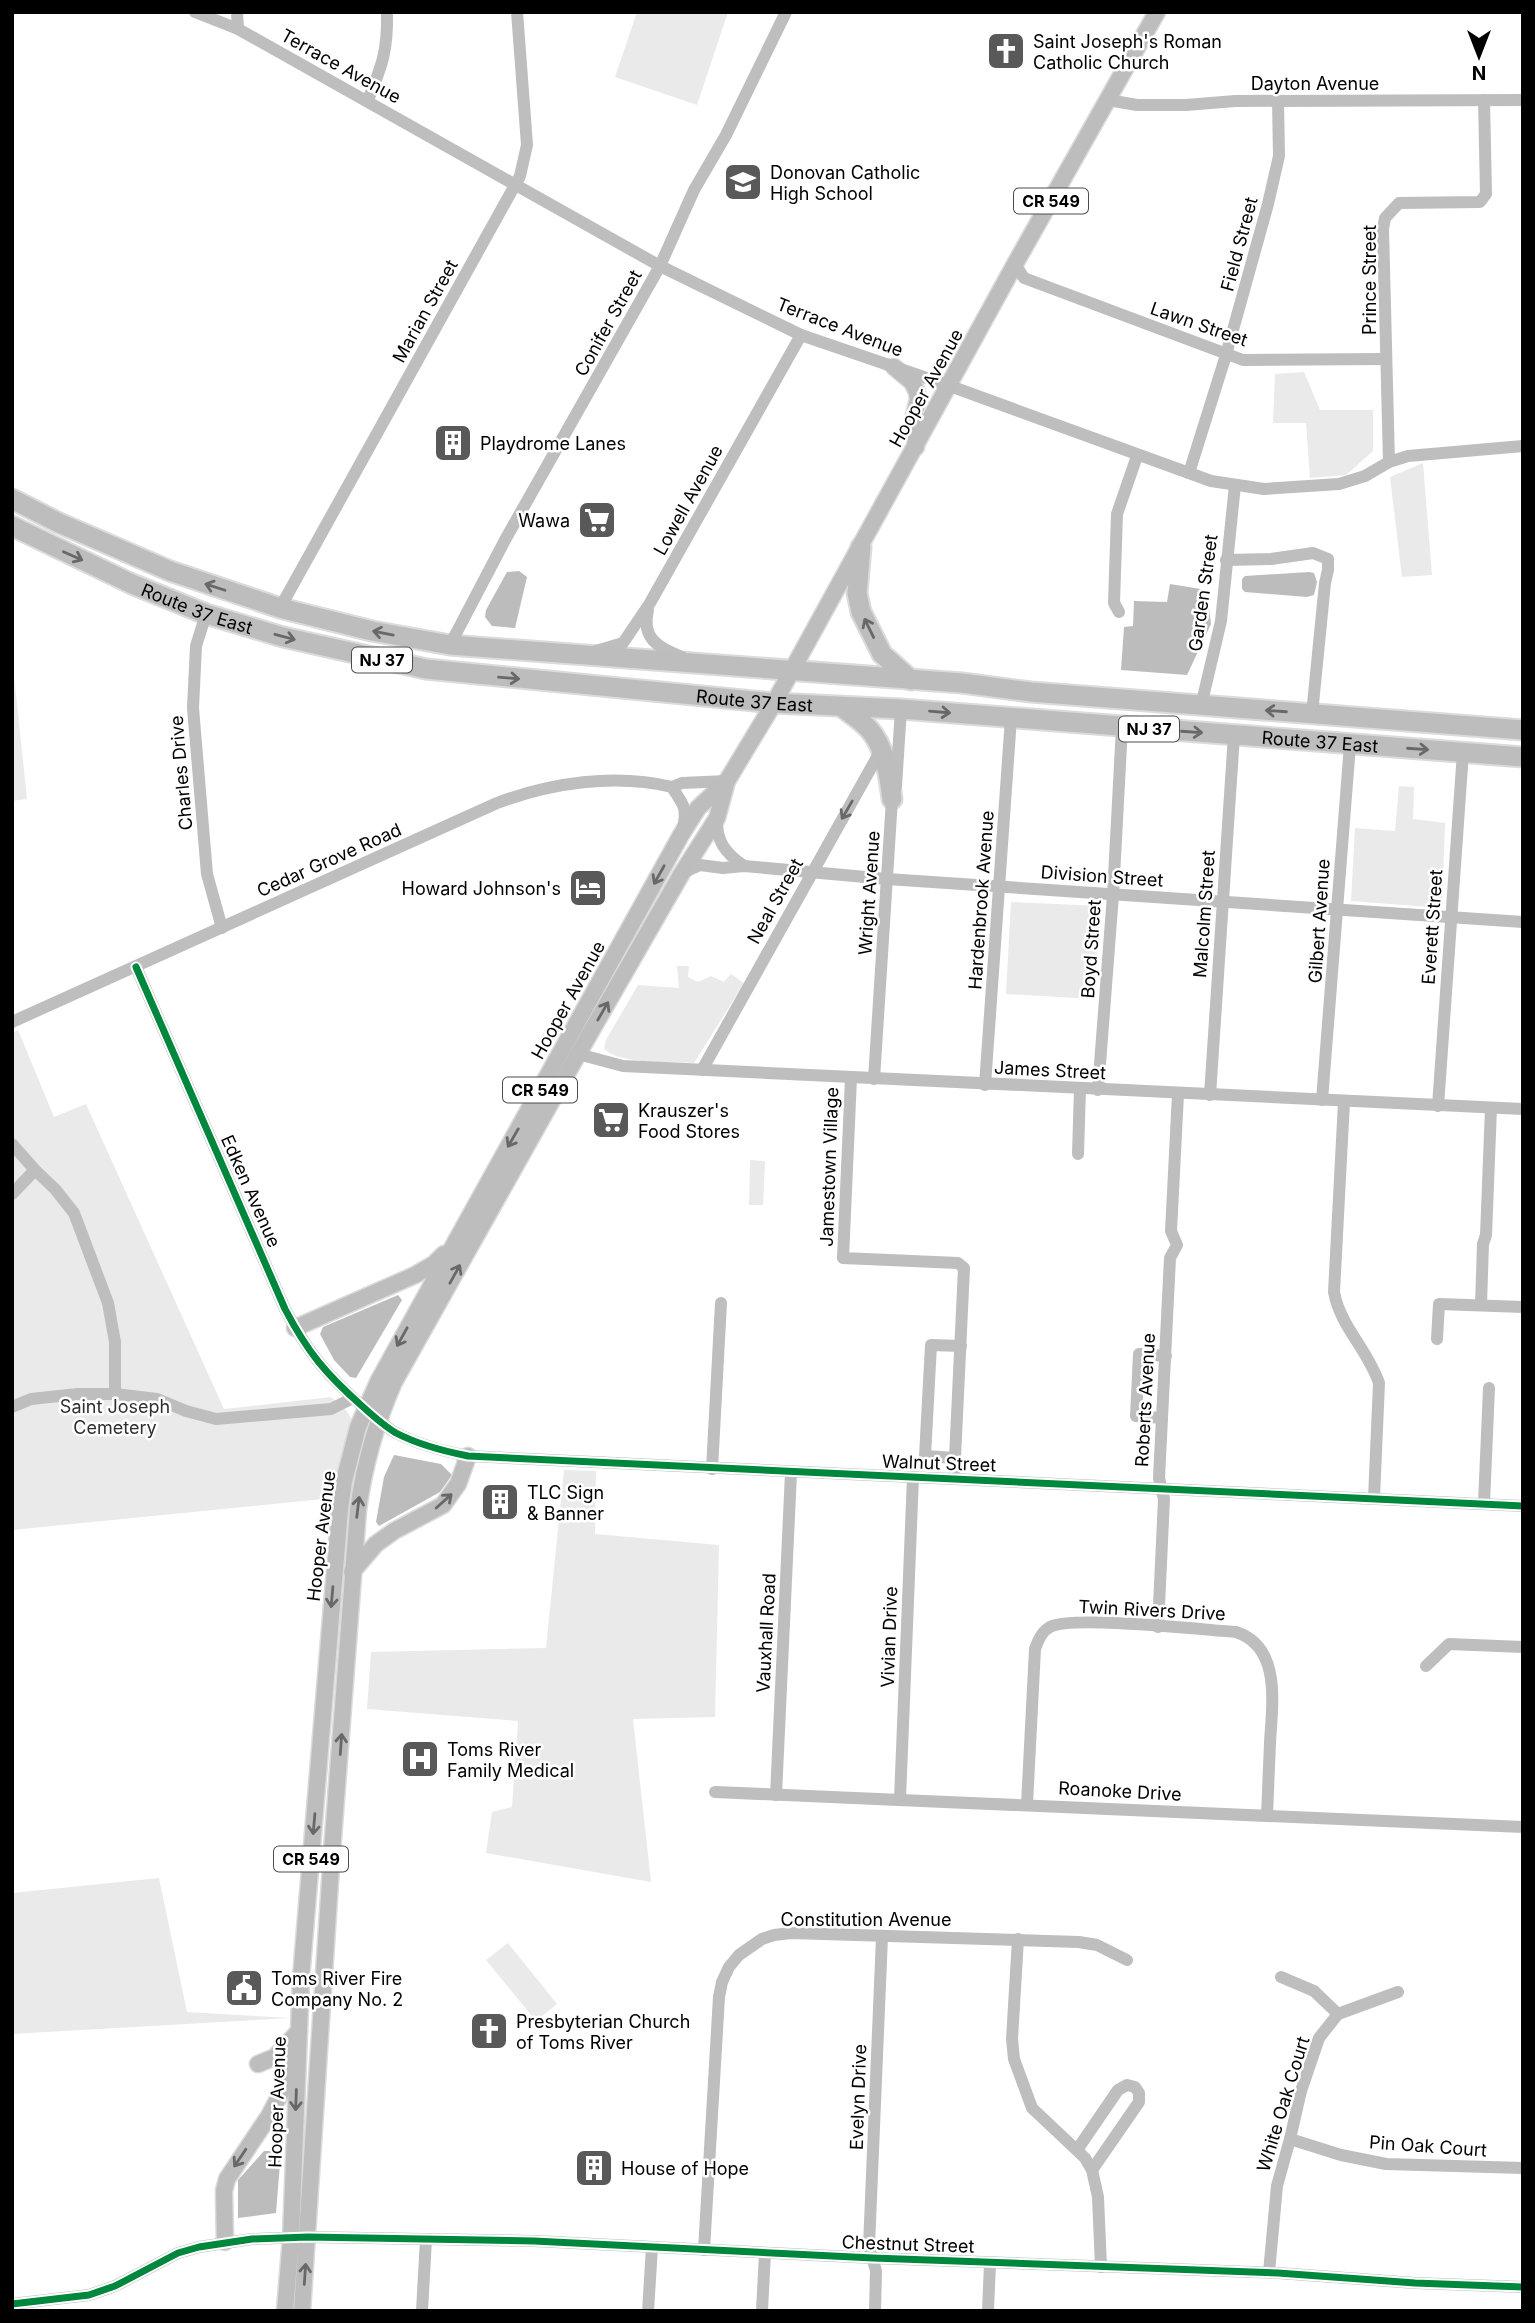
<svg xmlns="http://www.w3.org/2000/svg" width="1535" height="2323" font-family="Inter,sans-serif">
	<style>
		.green { fill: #eaeaea }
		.water { fill: #bcbcbc }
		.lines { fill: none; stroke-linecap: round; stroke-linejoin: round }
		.major-casing { stroke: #dbdbdb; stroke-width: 19 }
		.highway-casing { stroke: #dbdbdb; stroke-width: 23 }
		.minor { stroke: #bebebe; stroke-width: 12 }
		.major { stroke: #bdbdbd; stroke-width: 16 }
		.highway { stroke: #bdbdbd; stroke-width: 19 }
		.cycleway-casing { stroke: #fff; stroke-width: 11 }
		.cycleway { stroke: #00873e; stroke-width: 7 }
		.oneway { stroke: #686868 }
		.labels { text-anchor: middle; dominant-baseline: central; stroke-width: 5; stroke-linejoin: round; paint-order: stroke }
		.shield { fill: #fff; stroke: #4c4c4c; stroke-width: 2 }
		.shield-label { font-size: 16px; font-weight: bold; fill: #000 }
		.poi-label { font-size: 18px; fill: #000; stroke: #fff; text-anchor: start }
		.street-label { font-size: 18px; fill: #000; stroke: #fff }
		.park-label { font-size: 18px; fill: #2f2f2f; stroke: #fff }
	</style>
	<rect width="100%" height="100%" fill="#fff"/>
	<g class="green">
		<polygon points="637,12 728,12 697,105 615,77"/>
		<polygon points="1304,372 1320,410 1373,410 1373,451 1346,475 1310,478 1306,423 1273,423 1275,374"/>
		<polygon points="1423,463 1432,575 1402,577 1390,477"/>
		<polygon points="12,657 27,799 12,801"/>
		<polygon points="1399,786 1414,787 1413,819 1445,823 1442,908 1351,901 1355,828 1395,831"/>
		<polygon points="1011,902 1101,906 1093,999 1006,994"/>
		<path d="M677 966H689L688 977 698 982 711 976 724 982 731 974 744 983 694 1063C675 1062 614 1064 604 1048L606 1040 638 985 679 988Z"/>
		<path d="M18 1030 54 1117 86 1104 224 1409 331 1397C340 1405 352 1412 352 1425L333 1498 12 1530V1033Z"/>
		<polygon points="750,1160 765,1161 763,1205 749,1205"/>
		<polygon points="564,1470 596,1471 595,1534 719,1545 715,1717 633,1719 651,1882 486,1853 492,1812 512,1807 518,1721 367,1709 371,1652 546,1648"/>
		<polygon points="159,1878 187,2012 290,2018 12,2034 12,1893"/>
		<polygon points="508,1943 557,2004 536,2021 486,1960"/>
	</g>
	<g class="water">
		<polygon points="519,571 527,577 515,628 492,626 485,617 486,610 507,572"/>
		<polygon points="1309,572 1314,573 1317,582 1314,595 1307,597 1245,592 1242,589 1242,579 1245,576"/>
		<polygon points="1170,584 1207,590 1211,624 1187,675 1121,670 1124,627 1133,626 1134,601 1167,602"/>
		<polygon points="398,1295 402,1300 356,1378 350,1377 334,1360 320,1334 323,1327"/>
		<polygon points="394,1455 441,1464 452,1475 440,1492 379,1526 376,1522 384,1477"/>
		<polygon points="264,2151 281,2151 276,2213 238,2218 238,2180"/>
	</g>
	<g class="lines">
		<defs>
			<g id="major">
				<polyline points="894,367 912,382 917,392 918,399 913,420 916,447"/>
				<polyline points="295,1328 415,1275 434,1264 444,1254"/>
				<polyline points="352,1572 376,1544 394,1531 443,1505 458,1484 468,1456"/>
				<polyline points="258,2064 275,2057 299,2031"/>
				<polyline points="225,2242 224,2191 227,2179 269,2116 283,2089 292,2057"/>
				<polyline points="285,2311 291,2238 301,1978 340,1509 344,1481 358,1427 379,1380 681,835 698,808 727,781"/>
				<path d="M302 2311 332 1851 358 1510C364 1465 376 1423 394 1382L578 1054 682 873 717 818 727 781 774 703 1015 264 1157 12"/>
			</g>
			<g id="highway">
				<polyline points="12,499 59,523 170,571 280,608 372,631 450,645 962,683 1031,692 1523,730"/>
				<path id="s1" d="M12 526 132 584 206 614 283 637 426 669 774 703 901 709 1523 757"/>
				<polyline points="861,547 857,593 861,612 882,654 911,680"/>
				<path d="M842 707C851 714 862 721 869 729 885 747 889 775 892 799"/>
			</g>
		</defs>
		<use href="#major" class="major-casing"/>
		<use href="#highway" class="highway-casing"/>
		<g class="minor">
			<polyline points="195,12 238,29 660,266 801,335 950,386 1211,481 1264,489 1339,484 1365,476 1389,462 1408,456 1523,446"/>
			<polyline points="237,12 238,29"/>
			<path d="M368 100C382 66 388 50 387 12"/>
			<polyline points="1108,100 1137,105 1186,105 1235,101 1523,100"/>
			<polyline points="1015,264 1024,278 1243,360 1386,359"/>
			<polyline points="1389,462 1383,229 1385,218 1399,203 1480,202 1486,194 1484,100"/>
			<polyline points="1189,473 1226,355 1268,204 1279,156 1278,101"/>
			<polyline points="1226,560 1271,559 1313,553 1328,559 1328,570 1325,583 1312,714"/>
			<polyline points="280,608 520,176 527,145 517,12"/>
			<path d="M648 610C641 638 658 648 682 657"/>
			<polyline points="1119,612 1114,603 1117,514 1137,456"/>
			<polyline points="206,614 196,646 193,708 207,874 222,928"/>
			<polyline points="450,645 505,540 660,266 694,190 726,135 786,12"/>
			<polyline points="596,651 623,643 650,603 801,335"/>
			<polyline points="1201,706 1221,621 1235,485"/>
			<path d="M672 787C682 804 688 806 683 828"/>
			<path d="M717 818C716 841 725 853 744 866"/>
			<polyline points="682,873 700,865 723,868 744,866 887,879 1523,922"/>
			<path d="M136 967 285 1309C308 1353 326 1374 362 1406 373 1416 384 1426 396 1433 419 1445 443 1451 468 1456L1523 1506"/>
			<path d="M12 1022 497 803C550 783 615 773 672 787L682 783 727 781"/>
			<polyline points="578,1054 623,1066 1523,1109"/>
			<polyline points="702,1070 881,750"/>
			<polyline points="851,1078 843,1258 958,1263 964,1268 954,1479"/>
			<polyline points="874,1079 892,799 896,786 901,709"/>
			<polyline points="985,1085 1011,718"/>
			<polyline points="1098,1090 1113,895 1122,727"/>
			<polyline points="1210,1095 1234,735"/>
			<polyline points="1322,1100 1350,745"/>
			<path d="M1344 1102 1334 1292C1340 1326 1368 1350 1379 1383L1374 1498"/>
			<polyline points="1438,1106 1463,752"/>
			<polyline points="12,1144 35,1170 55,1189 74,1213 108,1303 115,1342 115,1394"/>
			<polyline points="1078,1154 1080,1089"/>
			<polyline points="12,1194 35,1170"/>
			<polyline points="1481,1305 1483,1244 1486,1235 1491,1108"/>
			<polyline points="1437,1339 1439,1304 1523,1307"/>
			<polyline points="12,1407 31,1399 78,1394 115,1394 157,1399 186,1411 216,1419 331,1409 353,1398"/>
			<polyline points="1162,1418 1136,1416 1139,1354 1166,1356"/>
			<polyline points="955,1458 925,1456 931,1345 961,1346"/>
			<polyline points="712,1469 721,1303"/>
			<polyline points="1484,1503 1489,1388"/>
			<polyline points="1158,1627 1164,1499 1159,1478 1170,1258 1177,1245 1171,1231 1178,1094"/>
			<polyline points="1426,1666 1449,1644 1523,1647"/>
			<polyline points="715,1792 1523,1827"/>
			<polyline points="776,1795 791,1473"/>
			<polyline points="900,1799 913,1477"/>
			<path d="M1027 1804 1035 1649C1038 1640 1042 1631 1050 1627 1072 1615 1204 1630 1236 1632 1282 1647 1272 1705 1270 1743 1269 1767 1268 1791 1267 1815"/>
			<polyline points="1018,1939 1012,2039 1014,2059 1032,2108 1085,2158 1092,2170 1098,2197 1101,2267"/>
			<polyline points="1281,1977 1314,1991 1338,2014"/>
			<polyline points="1290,2139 1341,2155 1386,2164 1523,2168"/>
			<polyline points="1077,2150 1118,2090 1127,2085 1135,2087 1139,2093 1139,2102 1092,2170"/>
			<polyline points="704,2250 719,1997 722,1982 729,1967 739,1955 762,1939 774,1935 791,1933 1079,1942 1097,1945 1127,1960"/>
			<polyline points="1269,2272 1277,2186 1290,2139 1301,2091 1319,2038 1338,2014 1398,1992"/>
			<polyline points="12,2304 89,2295 115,2286 178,2253 199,2247 252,2239 308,2237 534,2241 873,2258 1278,2273 1415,2283 1523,2287"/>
			<polyline points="422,2311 426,2239"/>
			<polyline points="648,2311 652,2247"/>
			<polyline points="762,2311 765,2253"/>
			<polyline points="875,2311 876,2271 869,2246 882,1937"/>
			<polyline points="988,2311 990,2263"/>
		</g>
		<use href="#major" class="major"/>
		<use href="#highway" class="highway"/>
		<defs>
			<g id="cycleway">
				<path d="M136 967 285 1309C308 1353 326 1374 362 1406 373 1416 384 1426 396 1433 419 1445 443 1451 468 1456L1523 1506"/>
				<polyline points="12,2304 89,2295 115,2286 178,2253 199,2247 252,2239 308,2237 534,2241 873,2258 1278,2273 1415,2283 1523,2287"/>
			</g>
		</defs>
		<use href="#cycleway" class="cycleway-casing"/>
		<use href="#cycleway" class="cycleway"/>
	</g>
	<defs><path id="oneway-shaft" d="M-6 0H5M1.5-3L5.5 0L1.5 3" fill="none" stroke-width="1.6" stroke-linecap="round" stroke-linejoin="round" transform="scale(1.75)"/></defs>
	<g class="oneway">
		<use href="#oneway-shaft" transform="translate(73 556) rotate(24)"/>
		<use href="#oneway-shaft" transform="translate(215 587) rotate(-162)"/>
		<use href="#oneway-shaft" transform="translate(869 628) rotate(-116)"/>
		<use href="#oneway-shaft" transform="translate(383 633) rotate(-169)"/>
		<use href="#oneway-shaft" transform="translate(285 637) rotate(15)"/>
		<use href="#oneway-shaft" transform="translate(509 678) rotate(5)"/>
		<use href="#oneway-shaft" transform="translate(1276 711) rotate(-176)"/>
		<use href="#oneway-shaft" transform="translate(940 712) rotate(5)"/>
		<use href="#oneway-shaft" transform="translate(1192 732) rotate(4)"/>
		<use href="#oneway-shaft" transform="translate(1418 749) rotate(4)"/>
		<use href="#oneway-shaft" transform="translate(847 810) rotate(120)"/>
		<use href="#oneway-shaft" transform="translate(659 875) rotate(119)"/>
		<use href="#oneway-shaft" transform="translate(603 1011) rotate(-60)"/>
		<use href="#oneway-shaft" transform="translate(513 1138) rotate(120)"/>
		<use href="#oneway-shaft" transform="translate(455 1274) rotate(-61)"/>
		<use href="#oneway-shaft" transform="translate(402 1337) rotate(119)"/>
		<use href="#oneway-shaft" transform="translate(444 1501) rotate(-42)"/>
		<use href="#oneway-shaft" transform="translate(358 1507) rotate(-83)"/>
		<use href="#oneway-shaft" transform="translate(332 1597) rotate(95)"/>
		<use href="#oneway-shaft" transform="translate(341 1744) rotate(-86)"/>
		<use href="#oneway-shaft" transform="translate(314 1824) rotate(95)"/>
		<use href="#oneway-shaft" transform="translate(296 2100) rotate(92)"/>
		<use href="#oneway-shaft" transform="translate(240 2158) rotate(124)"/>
		<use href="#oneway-shaft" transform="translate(305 2274) rotate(-86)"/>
	</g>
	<defs>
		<symbol id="church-square" viewBox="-11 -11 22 22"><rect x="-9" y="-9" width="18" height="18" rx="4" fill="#595959" stroke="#fff"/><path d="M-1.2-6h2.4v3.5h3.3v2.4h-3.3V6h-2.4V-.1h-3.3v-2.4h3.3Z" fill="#fff"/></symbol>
		<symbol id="school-square" viewBox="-11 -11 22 22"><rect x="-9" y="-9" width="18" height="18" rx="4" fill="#595959" stroke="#fff"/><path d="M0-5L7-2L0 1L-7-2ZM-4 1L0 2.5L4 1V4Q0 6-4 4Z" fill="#fff"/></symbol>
		<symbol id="building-square" viewBox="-11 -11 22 22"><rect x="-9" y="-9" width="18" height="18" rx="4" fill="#595959" stroke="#fff"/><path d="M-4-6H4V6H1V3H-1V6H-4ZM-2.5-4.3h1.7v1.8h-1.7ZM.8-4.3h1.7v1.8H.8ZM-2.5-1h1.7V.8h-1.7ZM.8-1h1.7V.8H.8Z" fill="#fff"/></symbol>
		<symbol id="supermarket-square" viewBox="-11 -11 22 22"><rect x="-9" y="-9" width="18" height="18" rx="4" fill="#595959" stroke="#fff"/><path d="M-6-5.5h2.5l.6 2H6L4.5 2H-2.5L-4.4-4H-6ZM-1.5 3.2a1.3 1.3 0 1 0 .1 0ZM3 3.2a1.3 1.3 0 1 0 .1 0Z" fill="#fff"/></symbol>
		<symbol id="hotel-square" viewBox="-11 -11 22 22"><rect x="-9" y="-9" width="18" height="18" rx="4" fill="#595959" stroke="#fff"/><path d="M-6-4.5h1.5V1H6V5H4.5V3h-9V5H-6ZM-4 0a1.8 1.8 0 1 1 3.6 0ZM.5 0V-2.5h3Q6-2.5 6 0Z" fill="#fff"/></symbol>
		<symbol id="hospital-square" viewBox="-11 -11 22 22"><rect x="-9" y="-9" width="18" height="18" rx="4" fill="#595959" stroke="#fff"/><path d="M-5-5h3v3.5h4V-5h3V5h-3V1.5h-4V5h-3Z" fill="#fff"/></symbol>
		<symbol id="civic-square" viewBox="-11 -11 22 22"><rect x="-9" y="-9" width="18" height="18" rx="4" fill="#595959" stroke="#fff"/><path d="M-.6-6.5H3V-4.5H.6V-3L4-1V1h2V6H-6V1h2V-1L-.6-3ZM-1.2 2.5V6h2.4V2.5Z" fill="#fff"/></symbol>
	</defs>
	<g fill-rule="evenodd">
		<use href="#church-square" x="984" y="29" width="44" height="44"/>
		<use href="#school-square" x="721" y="160" width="44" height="44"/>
		<use href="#building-square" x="431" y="421" width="44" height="44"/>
		<use href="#supermarket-square" x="575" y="498" width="44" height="44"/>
		<use href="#hotel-square" x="566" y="866" width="44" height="44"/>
		<use href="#supermarket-square" x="589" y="1098" width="44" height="44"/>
		<use href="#building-square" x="478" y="1480" width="44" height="44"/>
		<use href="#hospital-square" x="398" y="1737" width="44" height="44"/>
		<use href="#civic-square" x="222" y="1966" width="44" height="44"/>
		<use href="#church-square" x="467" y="2009" width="44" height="44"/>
		<use href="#building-square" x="572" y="2146" width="44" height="44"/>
	</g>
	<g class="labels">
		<g class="shield">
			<rect x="1014" y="188.5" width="74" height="25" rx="5"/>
			<rect x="352" y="647.5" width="60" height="25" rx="5"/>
			<rect x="1119" y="716.5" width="60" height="25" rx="5"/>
			<rect x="503" y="1077.5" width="74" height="25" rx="5"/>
			<rect x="274" y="1846.5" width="74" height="25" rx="5"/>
		</g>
		<g class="shield-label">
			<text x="1051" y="201">CR 549</text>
			<text x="382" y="660">NJ 37</text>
			<text x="1149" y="729">NJ 37</text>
			<text x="540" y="1090">CR 549</text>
			<text x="311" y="1859">CR 549</text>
		</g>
		<g class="poi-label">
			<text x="1033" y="41">Saint Joseph's Roman<tspan x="1033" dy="21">Catholic Church</tspan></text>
			<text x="770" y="172">Donovan Catholic<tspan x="770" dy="21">High School</tspan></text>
			<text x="480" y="443">Playdrome Lanes</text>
			<text x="570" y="520" text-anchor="end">Wawa</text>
			<text x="561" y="888" text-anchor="end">Howard Johnson's</text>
			<text x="638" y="1110">Krauszer's<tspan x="638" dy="21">Food Stores</tspan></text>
			<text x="527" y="1492">TLC Sign<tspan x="527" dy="21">&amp; Banner</tspan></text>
			<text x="447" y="1749">Toms River<tspan x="447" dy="21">Family Medical</tspan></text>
			<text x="271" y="1978">Toms River Fire<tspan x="271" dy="21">Company No. 2</tspan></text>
			<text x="516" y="2021">Presbyterian Church<tspan x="516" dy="21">of Toms River</tspan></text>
			<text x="621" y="2168">House of Hope</text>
		</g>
		<g class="street-label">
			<text transform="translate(341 66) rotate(29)">Terrace Avenue</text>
			<text x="1315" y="83">Dayton Avenue</text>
			<text transform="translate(1239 244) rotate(-75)">Field Street</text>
			<text transform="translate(1369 280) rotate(-90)">Prince Street</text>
			<text transform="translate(425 311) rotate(-61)">Marian Street</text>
			<text transform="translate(608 323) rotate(-61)">Conifer Street</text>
			<text transform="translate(1199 324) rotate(19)">Lawn Street</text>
			<text transform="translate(840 327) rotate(21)">Terrace Avenue</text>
			<text transform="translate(926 388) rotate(-61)">Hooper Avenue</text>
			<text transform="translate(688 500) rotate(-61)">Lowell Avenue</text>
			<text transform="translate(1203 593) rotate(-82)">Garden Street</text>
			<text stroke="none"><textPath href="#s1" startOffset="203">Route 37 East</textPath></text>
			<text stroke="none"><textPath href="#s1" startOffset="770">Route 37 East</textPath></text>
			<text stroke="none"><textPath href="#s1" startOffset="1337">Route 37 East</textPath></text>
			<text transform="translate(181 773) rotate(-95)">Charles Drive</text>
			<text transform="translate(329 860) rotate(-24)">Cedar Grove Road</text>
			<text transform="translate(1102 876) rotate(4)">Division Street</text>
			<text transform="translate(869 893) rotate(-86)">Wright Avenue</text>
			<text transform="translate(981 900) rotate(-86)">Hardenbrook Avenue</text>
			<text transform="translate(775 901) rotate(-61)">Neal Street</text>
			<text transform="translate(1204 914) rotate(-86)">Malcolm Street</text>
			<text transform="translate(1319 921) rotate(-86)">Gilbert Avenue</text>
			<text transform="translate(1432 927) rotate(-86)">Everett Street</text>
			<text transform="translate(1091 949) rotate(-86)">Boyd Street</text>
			<text transform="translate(568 1000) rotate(-61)">Hooper Avenue</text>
			<text transform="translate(1050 1070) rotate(3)">James Street</text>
			<text transform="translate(829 1167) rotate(-88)">Jamestown Village</text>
			<text transform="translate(251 1191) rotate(66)">Edken Avenue</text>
			<text transform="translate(1145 1400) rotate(-87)">Roberts Avenue</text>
			<text transform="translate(939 1463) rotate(2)">Walnut Street</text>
			<text transform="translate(321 1536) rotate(-83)">Hooper Avenue</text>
			<text transform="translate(1152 1610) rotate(3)">Twin Rivers Drive</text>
			<text transform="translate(766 1633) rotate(-87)">Vauxhall Road</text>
			<text transform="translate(889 1637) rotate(-88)">Vivian Drive</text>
			<text transform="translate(1120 1791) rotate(3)">Roanoke Drive</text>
			<text x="866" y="1919">Constitution Avenue</text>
			<text transform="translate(858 2097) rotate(-88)">Evelyn Drive</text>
			<text transform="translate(277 2102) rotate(-88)">Hooper Avenue</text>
			<text transform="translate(1283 2104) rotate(-73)">White Oak Court</text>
			<text transform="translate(1428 2146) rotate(4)">Pin Oak Court</text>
			<text transform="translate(908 2244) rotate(2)">Chestnut Street</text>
		</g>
		<g class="park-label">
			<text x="115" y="1406">Saint Joseph<tspan x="115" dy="21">Cemetery</tspan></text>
		</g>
	</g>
	<rect width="1535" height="2323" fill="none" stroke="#000000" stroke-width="28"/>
	<g transform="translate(1479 56) rotate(180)" stroke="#ffffff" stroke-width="5" paint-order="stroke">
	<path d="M0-5L12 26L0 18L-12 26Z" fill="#000000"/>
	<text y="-10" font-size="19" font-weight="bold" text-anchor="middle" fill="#000000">N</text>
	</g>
</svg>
